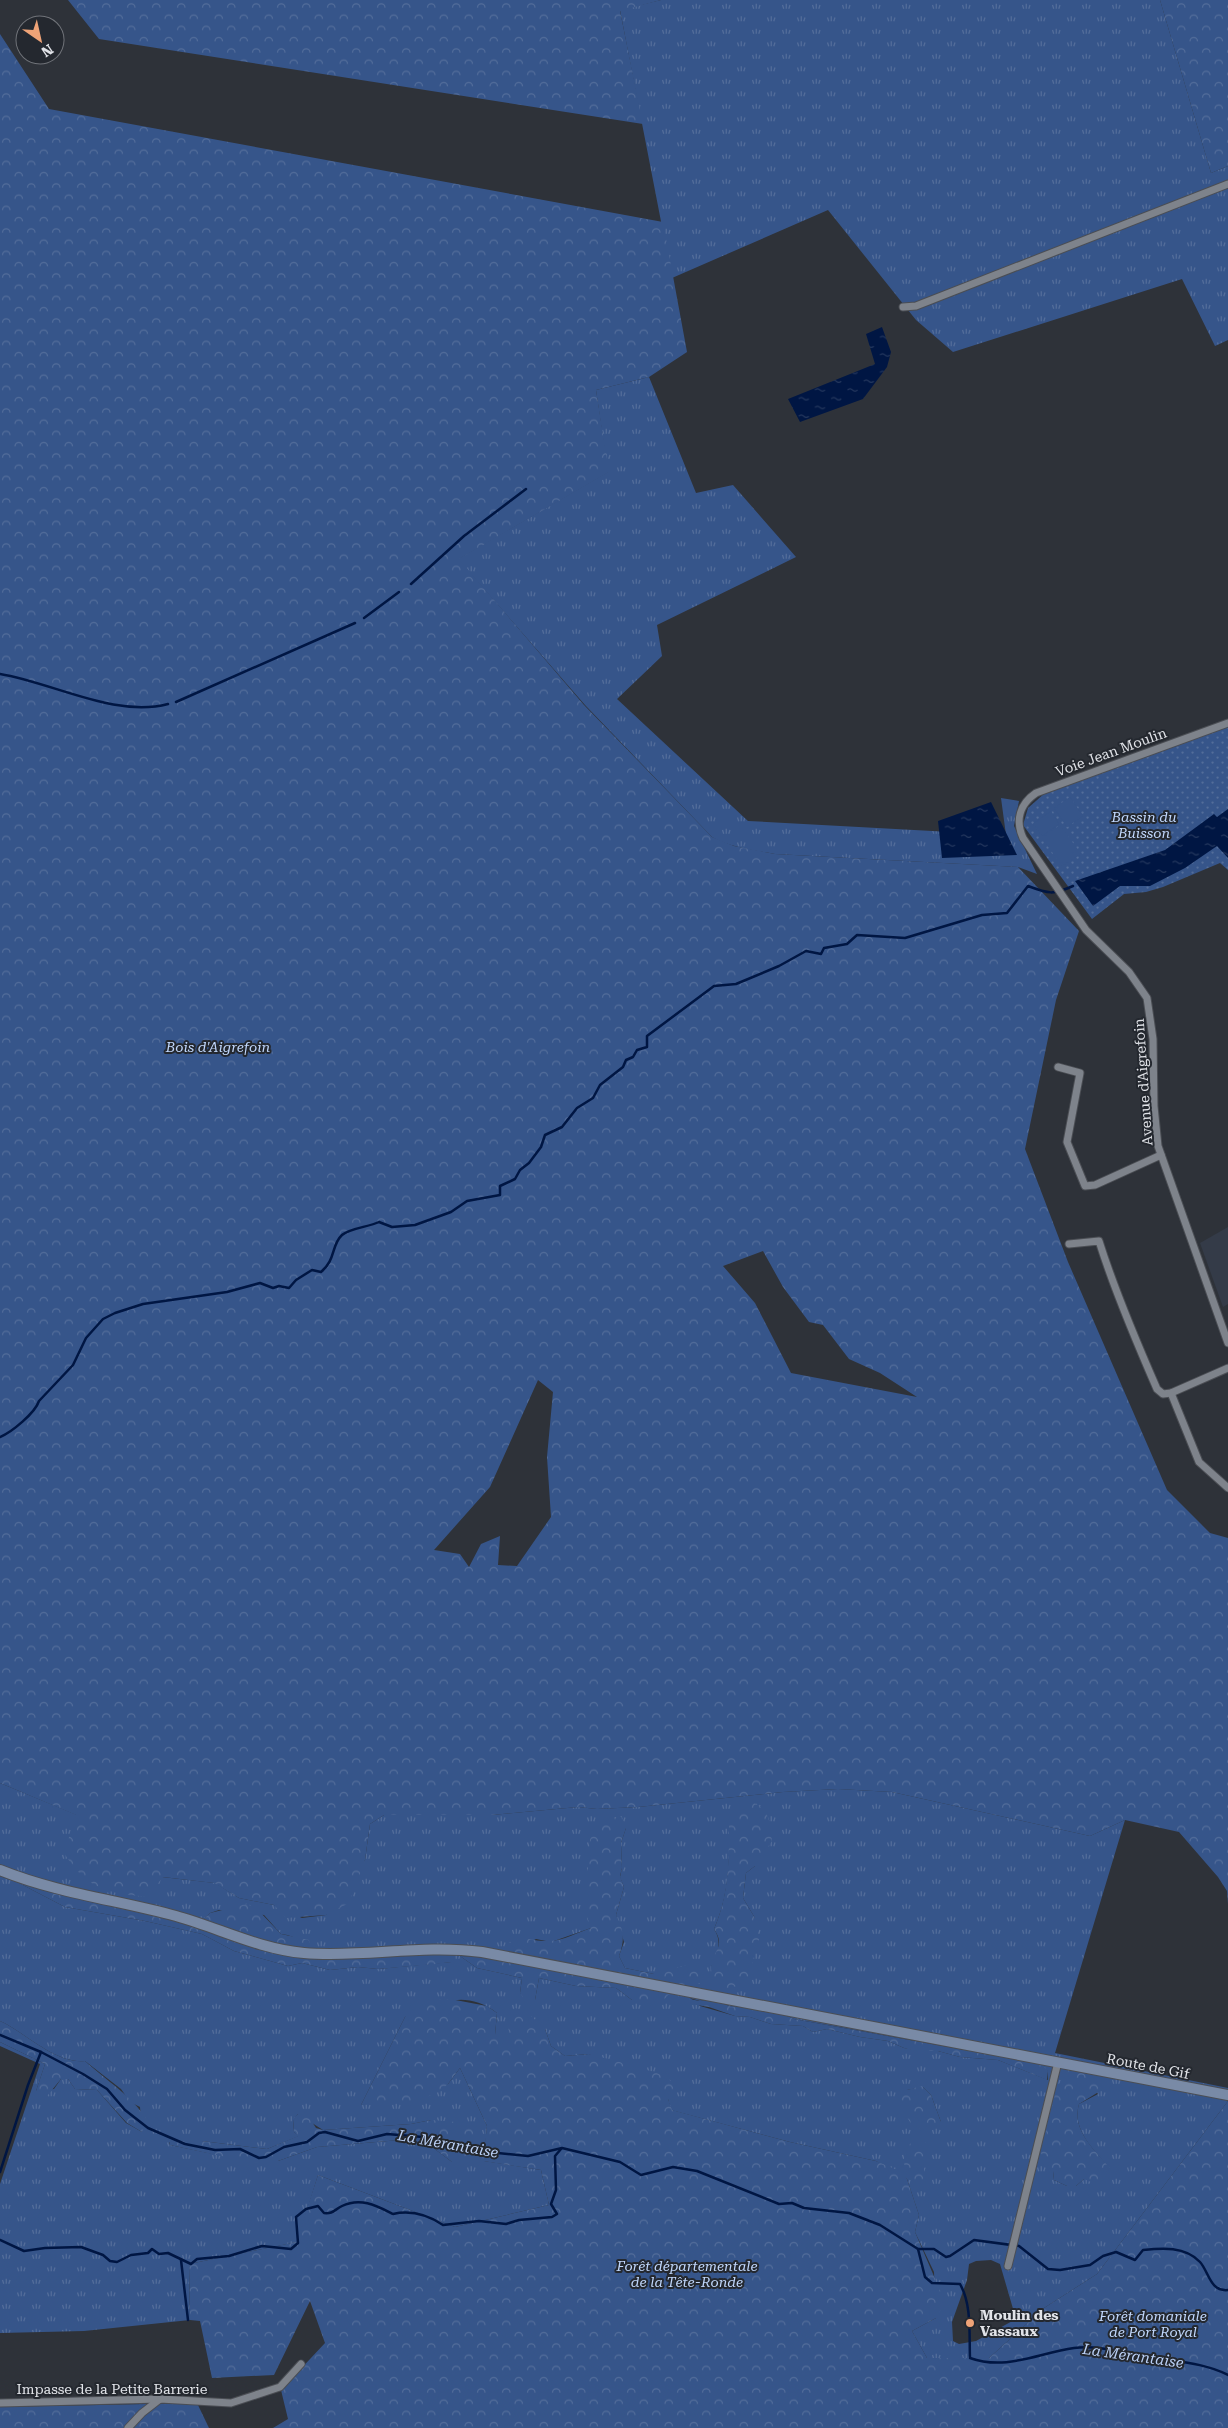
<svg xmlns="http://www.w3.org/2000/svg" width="1228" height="2428" font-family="'Roboto Serif',serif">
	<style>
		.built { fill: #343b48 }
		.grass { fill: url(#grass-tufts); fill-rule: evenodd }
		.forest { fill: url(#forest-crowns); fill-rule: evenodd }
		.park { fill: url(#park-dots) }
		.pitch { fill: #36558a }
		.water { fill: url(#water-ripples) }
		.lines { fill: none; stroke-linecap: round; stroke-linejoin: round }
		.stream { stroke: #001643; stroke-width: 2.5 }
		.street-casing { stroke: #4b4e54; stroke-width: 9 }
		.secondary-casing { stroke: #4b4e54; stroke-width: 12 }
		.street { stroke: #7e838b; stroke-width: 7 }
		.secondary { stroke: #798aa6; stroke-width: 10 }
		.poi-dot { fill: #efa377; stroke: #24282f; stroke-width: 2 }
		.labels { text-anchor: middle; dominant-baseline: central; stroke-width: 4; stroke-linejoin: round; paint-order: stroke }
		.street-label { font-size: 14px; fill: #e1e3e8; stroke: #24282f }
		.park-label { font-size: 14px; font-style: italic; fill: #c0d7fc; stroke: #24282f }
		.poi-label { font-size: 14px; font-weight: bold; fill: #e1e3e8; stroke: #24282f; text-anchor: start }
		.water-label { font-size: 15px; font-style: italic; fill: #bad0f6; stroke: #24282f }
	</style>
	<defs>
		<pattern id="grass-tufts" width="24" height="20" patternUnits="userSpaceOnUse" patternTransform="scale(1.25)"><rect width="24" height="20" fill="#36558a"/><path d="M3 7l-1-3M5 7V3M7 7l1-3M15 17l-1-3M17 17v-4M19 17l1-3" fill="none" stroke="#536d9a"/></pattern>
		<pattern id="forest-crowns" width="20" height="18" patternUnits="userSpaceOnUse" patternTransform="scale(1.25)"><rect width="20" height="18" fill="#36558a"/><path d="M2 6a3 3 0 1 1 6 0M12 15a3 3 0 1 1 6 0" fill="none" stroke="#536d9a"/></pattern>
		<pattern id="park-dots" width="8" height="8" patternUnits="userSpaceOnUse" patternTransform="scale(1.25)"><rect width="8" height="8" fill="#36558a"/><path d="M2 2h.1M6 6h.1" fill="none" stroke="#536d9a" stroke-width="1.8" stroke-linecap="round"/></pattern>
		<pattern id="water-ripples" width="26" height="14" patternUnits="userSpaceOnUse" patternTransform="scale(1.25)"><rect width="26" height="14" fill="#001643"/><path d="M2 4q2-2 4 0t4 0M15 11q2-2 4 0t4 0" fill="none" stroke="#25385e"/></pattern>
	</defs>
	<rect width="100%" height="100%" fill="#2e3239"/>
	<polygon class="built" points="1228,1227 1228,1304 1223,1307 1200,1243"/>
	<g class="grass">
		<polygon points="661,0 1160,0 1211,173 1228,166 1228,340 1215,346 1182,279 953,352 916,320 828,210 672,278 620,10"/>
		<path d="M649 377 696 493 733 485 796 557 657 625 662 656 617 699 748 821 1006 835 1001 798 1019 801 1014 826 1037 874 1018 867 775 854C754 850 732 848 712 837L585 705 458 559 608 472 596 390Z"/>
		<path d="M0 1783 77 1815 162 1877 215 1883 239 1898 274 1905 302 1918 326 1915 365 1860 370 1824 384 1815H492L578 1807 597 1809 638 1807 783 1792 838 1789 892 1792 1090 1836 1125 1820 1055 2053 1228 2088V2101L1097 2274 1044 2308 989 2358H927L912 2331 936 2318 934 2272 915 2232 919 2215 907 2179 876 2161 790 2142 671 2110 668 2099 589 2054 565 2056 551 2046 545 2029 510 2035H495L497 2013C464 1988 437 2004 405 2017L361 2105 448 2084 460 2068 487 2126 484 2161 541 2170 549 2205 455 2227 318 2175 297 2242 189 2264 190 2320 84 2331 0 2333V2184L40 2064 0 2046V2042L45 2064 36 2091 54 2089 61 2079H68L75 2089 97 2090 126 2123 142 2132 140 2107 130 2102 121 2089 85 2061C55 2064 25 2032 0 2021V1876L17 1882 65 1907 145 1921 202 1934 234 1951 288 1966 302 1963 330 1970 358 1967 378 1969 451 1962 365 1957 318 1960C309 1946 299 1936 281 1934L264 1915 219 1910 210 1913 198 1924 0 1871ZM626 1828 621 1843 622 1868 620 1877 624 1887 616 1915 624 1942 619 1956 625 1968 654 1974 632 2000 616 1988 576 1986 539 1978 535 2000 520 1993 522 1978 477 1968 460 1956 502 1958 536 1939 551 1942 591 1928 590 1840ZM729 1835 755 1866 746 1873 743 1898 755 1918 711 1967C717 1953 723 1943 714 1929 727 1900 730 1867 729 1835ZM690 1998 700 2001 711 1999 732 2007 742 2004C757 2014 778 2011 794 2019L960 2049 1048 2071V2080L998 2060 960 2057 938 2051 915 2050 904 2048 888 2041 860 2037 827 2029 813 2032 803 2026 771 2024 750 2017 735 2016 700 2006ZM1082 2071 1098 2094 1079 2104C1071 2132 1097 2151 1111 2171L1084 2179 1076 2186H1067L1054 2180 1053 2171ZM923 2087 931 2095 941 2122 907 2090ZM298 2114 323 2130 411 2124 431 2120 452 2162 432 2147 418 2142 400 2140 317 2147 278 2161 208 2153 170 2145 169 2142 202 2141 267 2149 299 2136 294 2132 293 2120ZM991 2260 1000 2264 1016 2319 976 2341 959 2344 953 2341 952 2322 967 2280 969 2264 976 2261Z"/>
	</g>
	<g class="forest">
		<polygon points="68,0 661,0 620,11 643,124 99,39"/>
		<polygon points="1160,0 1228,0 1228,166 1211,173"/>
		<path d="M0 34 49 109 663 222 687 352 649 377 596 390 609 472 459 559 584 705 712 837 734 846 775 854 1018 867 1079 931 1056 1000 1025 1149 1068 1262 1167 1490 1210 1533 1228 1538V1904L1227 1891 1218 1877 1179 1832 1125 1820 1090 1836 892 1792 838 1789 783 1792 638 1807 597 1809 578 1807 492 1815H384L370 1824 365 1860 349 1903 326 1915 286 1918 274 1905 239 1898 214 1883 163 1877 147 1897C107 1892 87 1890 64 1853L76 1815 0 1783ZM763 1251 783 1287 809 1322 823 1325 849 1359 880 1373 917 1397 791 1373 755 1303 723 1266ZM538 1380 553 1392 547 1457 551 1517 517 1566 498 1565 500 1536 481 1544 469 1567 460 1554 434 1550 490 1487Z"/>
		<path d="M751 1802C770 1808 770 1823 772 1841L755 1866 746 1873 743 1898 755 1918 759 1940 746 1984 724 1989 715 1984C714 1980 711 1973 711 1968 711 1951 727 1948 714 1929 730 1893 729 1855 729 1815L740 1805Z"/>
		<path d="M603 1817H622L626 1828 621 1843 622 1868 620 1876 624 1887 616 1915C624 1930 625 1940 619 1956L625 1968 654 1974 694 1963 705 1981 668 1995 662 2002 632 2000 616 1988 576 1986 539 1978 535 2000 527 2003 520 1993 522 1978 477 1968 460 1956 502 1958 505 1945C523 1933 531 1942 550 1941 562 1941 579 1932 591 1928L585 1911 590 1840 593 1827Z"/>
		<polygon points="0,1871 198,1924 210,1913 247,1904 257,1909 281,1934 309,1940 310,1948 318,1960 399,1954 454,1955 455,1959 451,1962 436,1964 378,1969 358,1967 330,1970 302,1963 288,1966 234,1951 202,1934 145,1921 65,1907 17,1882 0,1876"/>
		<path d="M679 1997 700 2001 711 1999 732 2007 742 2004C757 2014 778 2011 794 2019L1009 2058 1043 2066 1048 2071 1047 2080 998 2060 960 2057 938 2051H915L904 2048 888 2041 860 2037 827 2029 813 2032 803 2026 771 2024 750 2017 735 2016 709 2007 678 2002Z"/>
		<path d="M450 1999 487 2006 497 2013 495 2035H509L508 2022 515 2008 529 2014 545 2029 551 2046 565 2056 589 2054 631 2065 666 2076 676 2087 675 2095 668 2099 672 2110 790 2142 876 2161 897 2170 907 2179 919 2215 915 2232 945 2302 936 2318 912 2331 927 2358H989L1044 2308 1097 2274 1228 2101V2428H273L288 2419 281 2390 325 2343 310 2301 274 2375 212 2378 200 2321 190 2320 189 2264 296 2242 318 2175 455 2227 549 2205 541 2170 483 2161 487 2126 460 2068C456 2073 452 2079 448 2084 425 2105 390 2104 361 2105L405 2017 421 2000Z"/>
		<path d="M0 2021C25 2032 55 2064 85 2061 107 2081 132 2096 147 2120L142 2132 127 2123 97 2090 75 2089 68 2079H61L47 2096 40 2097 36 2091 45 2064 0 2042Z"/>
		<path d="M1071 2071H1082L1097 2075 1105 2088 1079 2104C1071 2132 1097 2151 1112 2171L1098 2185 1084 2179 1076 2186H1067L1054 2180 1053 2171 1045 2166 1041 2153 1056 2090 1063 2077Z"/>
		<polygon points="922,2086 931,2095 941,2122 931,2131 913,2127 901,2107 900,2096 907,2090"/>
		<path d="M298 2114H307L316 2128 323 2130 411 2124 431 2120 456 2122 477 2128C480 2150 471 2155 452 2162L432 2147 418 2142 400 2140 317 2147 278 2161 253 2163 170 2145 169 2141H202L267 2149 298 2136 294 2132 293 2119Z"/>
		<path d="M924 2139 930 2152 924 2169 926 2183 912 2181C902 2163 901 2160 911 2142Z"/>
		<polygon points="197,2403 209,2428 0,2428 0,2407"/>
	</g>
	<polygon class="park" points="1228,727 1228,870 1220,863 1163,887 1146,892 1124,894 1092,919 1023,825 1028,808 1045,793"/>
	<g class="pitch">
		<polygon points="1070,797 1083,816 1067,827 1054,808"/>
		<polygon points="1051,811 1059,824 1042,836 1033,824"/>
		<polygon points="1060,825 1081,854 1062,866 1042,838"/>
	</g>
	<g class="water">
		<polygon points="882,327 891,352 887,367 863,399 800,422 788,399 875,364 866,334"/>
		<polygon points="991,802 1017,855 942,858 938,821"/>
		<polygon points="1228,809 1228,858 1217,846 1185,868 1150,886 1120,886 1093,906 1075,881 1165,850 1214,814 1217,817"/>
	</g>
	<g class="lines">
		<g class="stream">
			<polyline points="411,584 464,536 526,489"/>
			<polyline points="364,618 399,592"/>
			<path d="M0 674C54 683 115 718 168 704"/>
			<polyline points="176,702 355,623"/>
			<path d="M0 1437C12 1432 35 1413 39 1401L73 1365 86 1338 103 1319 115 1313 143 1304 227 1292 260 1283 273 1288 279 1286 289 1288 296 1280 312 1270 321 1272C336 1260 331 1245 342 1235 350 1228 369 1227 379 1222L392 1227 415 1225 451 1212 467 1201 500 1195V1186L515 1179 520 1170 529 1163 541 1147 545 1135 562 1127 577 1108 593 1098 600 1085 623 1067 626 1060 633 1057 637 1050 647 1047V1036L714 986 736 984 779 966 806 951 821 954 824 948 847 944 857 935 905 938 982 915 1007 913 1028 886C1049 894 1053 895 1073 886"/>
			<path d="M0 2035 41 2052 83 2074 107 2089 125 2110 148 2128 185 2144 215 2150 240 2149 259 2158 266 2157 284 2147 307 2142 319 2133 325 2132 358 2141 387 2134 423 2137 468 2150 528 2156 562 2148 620 2162 641 2175 673 2167 697 2171 779 2204 792 2203 804 2208 849 2213 880 2225 918 2249H934L946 2257 950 2256 974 2240 1019 2246 1048 2269 1060 2270 1090 2265 1103 2256 1116 2252 1135 2260 1143 2250C1162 2248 1185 2246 1200 2262 1209 2272 1210 2292 1228 2290"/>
			<polyline points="0,2172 28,2085 41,2052"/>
			<path d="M0 2240 24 2251 45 2248 81 2247 103 2255 110 2261 117 2262 131 2255 148 2253 152 2249 159 2254 168 2253 191 2264 197 2259 229 2256 262 2246 291 2249 298 2243 296 2217 306 2209 318 2206 324 2213C333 2214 334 2210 342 2206 361 2197 377 2206 393 2214 411 2210 428 2215 443 2225L479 2221 506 2224 519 2220 552 2217 557 2214 551 2204 556 2190 555 2156 561 2149"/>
			<path d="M918 2249 925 2277 932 2283 960 2284C972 2305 969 2334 970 2358 1006 2371 1038 2353 1074 2348 1100 2344 1129 2355 1154 2358 1179 2362 1205 2363 1228 2375"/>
			<polyline points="181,2260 188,2320"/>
		</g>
		<defs>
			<g id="street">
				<polyline points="903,307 916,306 1228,184"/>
				<path d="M1228 723 1036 793C1020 804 1015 820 1023 838L1086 930 1129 972 1147 998 1153 1039 1154 1106 1158 1146 1228 1343"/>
				<polyline points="1058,1067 1080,1073 1067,1142 1085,1186 1095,1185 1161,1155"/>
				<path d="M1069 1244 1099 1241C1115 1292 1136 1341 1157 1389L1163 1394 1171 1393 1228 1368"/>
				<polyline points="1171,1393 1199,1462 1228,1488"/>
				<polyline points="1008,2266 1058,2062"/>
				<polyline points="0,2403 160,2399 231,2403 280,2387 301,2364"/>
				<polyline points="128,2428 142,2413 160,2399"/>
			</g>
			<path id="secondary" d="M0 1870C57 1893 117 1900 176 1916 219 1928 259 1949 304 1953 364 1958 420 1944 482 1952L1228 2095"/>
		</defs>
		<use href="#street" class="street-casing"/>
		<use href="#secondary" class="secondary-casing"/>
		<use href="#street" class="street"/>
		<use href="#secondary" class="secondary"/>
	</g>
	<circle class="poi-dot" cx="970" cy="2323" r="5"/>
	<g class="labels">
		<g class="street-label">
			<text transform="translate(1111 752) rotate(-20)">Voie Jean Moulin</text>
			<text transform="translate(1143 1082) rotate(-94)">Avenue d'Aigrefoin</text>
			<text transform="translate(1148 2066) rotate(11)">Route de Gif</text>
			<text x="112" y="2389">Impasse de la Petite Barrerie</text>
		</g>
		<g class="park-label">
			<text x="1144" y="817">Bassin du<tspan x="1144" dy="16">Buisson</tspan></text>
			<text x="218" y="1047">Bois d'Aigrefoin</text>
			<text x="687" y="2266">Forêt départementale<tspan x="687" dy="16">de la Tête-Ronde</tspan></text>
			<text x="1153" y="2316">Forêt domaniale<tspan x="1153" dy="16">de Port Royal</tspan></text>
		</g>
		<g class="poi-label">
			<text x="980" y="2315">Moulin des<tspan x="980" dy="16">Vassaux</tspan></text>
		</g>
		<g class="water-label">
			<text transform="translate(448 2144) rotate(10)">La Mérantaise</text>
			<text transform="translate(1133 2356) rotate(8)">La Mérantaise</text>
		</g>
	</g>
	<g transform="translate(40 40) rotate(146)"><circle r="24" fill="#24282f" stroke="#707379"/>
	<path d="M0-4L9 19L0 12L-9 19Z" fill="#efa377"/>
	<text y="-8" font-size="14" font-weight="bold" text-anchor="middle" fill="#e1e3e8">N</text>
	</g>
</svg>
